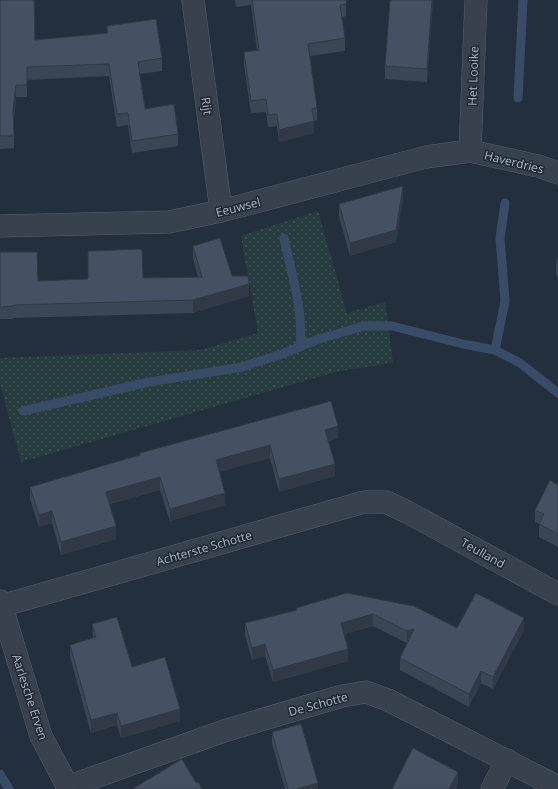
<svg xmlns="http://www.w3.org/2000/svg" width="558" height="789" font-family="'Open Sans',sans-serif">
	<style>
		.grass { fill: url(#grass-dots) }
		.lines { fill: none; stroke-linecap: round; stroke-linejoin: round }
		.stream { stroke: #394c67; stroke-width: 9 }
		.minor-casing { stroke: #565f6c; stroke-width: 23 }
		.tertiary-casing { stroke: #565f6c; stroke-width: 23 }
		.minor { stroke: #38414e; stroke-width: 22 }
		.tertiary { stroke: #38414e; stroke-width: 22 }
		.wall { fill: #3b4654 }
		.shaded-wall { fill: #303945 }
		.building { fill: #455162; stroke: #303945 }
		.labels { text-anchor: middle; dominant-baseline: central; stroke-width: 3; stroke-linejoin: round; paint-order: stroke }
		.street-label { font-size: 12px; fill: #b4bcc9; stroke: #1d2633 }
	</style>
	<defs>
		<pattern id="grass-dots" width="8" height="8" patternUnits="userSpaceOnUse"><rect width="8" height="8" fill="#263c3f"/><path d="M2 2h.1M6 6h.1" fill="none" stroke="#435659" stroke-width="1.8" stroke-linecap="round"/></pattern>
	</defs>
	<rect width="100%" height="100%" fill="#242f3e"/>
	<polygon class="grass" points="318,211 347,313 385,302 393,363 339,371 21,462 0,383 0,358 201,350 258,333 241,236"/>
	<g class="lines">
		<g class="stream">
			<polyline points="518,98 523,0"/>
			<path d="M284 238C291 273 304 311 300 347"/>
			<polyline points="495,350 505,301 500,238 505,203"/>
			<polyline points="23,411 149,382 242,367 282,354 316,340 364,326 392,326 463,344 495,350 520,363 558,393"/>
			<polyline points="0,774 9,789"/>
		</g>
		<defs>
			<g id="minor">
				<polyline points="193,0 221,211"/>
				<polyline points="470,151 476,0"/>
				<polyline points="0,226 169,222 221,211 426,157 470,151 538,166 558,173"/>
				<polyline points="1,606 364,502 386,502 407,512 558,594"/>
				<polyline points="67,787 224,731 342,696 366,692 388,700 558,787"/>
				<polyline points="492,789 507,760"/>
			</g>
			<polyline id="tertiary" points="0,601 41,736 69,789"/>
		</defs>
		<use href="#minor" class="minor-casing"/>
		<use href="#tertiary" class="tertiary-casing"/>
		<use href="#minor" class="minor"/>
		<use href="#tertiary" class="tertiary"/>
	</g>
	<g class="wall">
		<polygon points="0,0 35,40 107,33 107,26 162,58 162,71 140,74 145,109 178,134 178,146 132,153 128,125 117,127 109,76 27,80 27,97 16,97 14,119 14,148 0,149"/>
		<polygon points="235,0 346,0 346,16 342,17 345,38 345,51 310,56 317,108 317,120 314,121 314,133 279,142 277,126 268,127 266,112 251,113 244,65 244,52 257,51 251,5 236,7"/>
		<polygon points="433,0 427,82 385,79 385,66"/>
		<polygon points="403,198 396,242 350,256 339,216 339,204"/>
		<polygon points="193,246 232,276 249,296 193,313 13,318 13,319 0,319 0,252 38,281 88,279 88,251 143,278 198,277 193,258"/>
		<polygon points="558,257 558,276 556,275 556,262"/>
		<polygon points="338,438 329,441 335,476 279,492 270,458 219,472 225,505 170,521 160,490 110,504 116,539 61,555 52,523 39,527 30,499 30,487 140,455 140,453"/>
		<polygon points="558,485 558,547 539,537 539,524 535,522 535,510"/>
		<polygon points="347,593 457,628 524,630 493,689 481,683 469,707 400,670 400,658 407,643 373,626 344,634 348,661 273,682 265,656 252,660 245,635 245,623 296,610 296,608"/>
		<polygon points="92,624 132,667 180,721 121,738 117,725 91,733 70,657 70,645 93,638"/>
		<polygon points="272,732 318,789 285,789 272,744"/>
	</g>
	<g class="shaded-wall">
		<polygon points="432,0 433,0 427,82 427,69"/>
		<polygon points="16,85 16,97 13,122 13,110"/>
		<polygon points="314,121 314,133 279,142 279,130"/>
		<polygon points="403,186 403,198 396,242 350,256 350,243"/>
		<polygon points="249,284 249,296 193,313 193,300"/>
		<polygon points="338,426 338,438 325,442 325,430"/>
		<polygon points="270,445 270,458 216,473 216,460"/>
		<polygon points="335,464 335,476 279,492 279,479"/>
		<polygon points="160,477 160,490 106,505 106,492"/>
		<polygon points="225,493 225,505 170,521 170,509"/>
		<polygon points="52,511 52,523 39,527 39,515"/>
		<polygon points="116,526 116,539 61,555 61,542"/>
		<polygon points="373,614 373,626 341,635 341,623"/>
		<polygon points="524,618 524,630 493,689 493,677"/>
		<polygon points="414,629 414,641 407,643 407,631"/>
		<polygon points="265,644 265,656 252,660 252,648"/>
		<polygon points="348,649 348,661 273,682 273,670"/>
		<polygon points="481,671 481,683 469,707 469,694"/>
		<polygon points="180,709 180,721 121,738 121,726"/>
		<polygon points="117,713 117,725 91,733 91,720"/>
		<polygon points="458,772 458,784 456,789 449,789"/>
		<polygon points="318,783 318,789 296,789"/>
	</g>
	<g class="building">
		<polygon points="0,0 34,0 35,40 108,33 107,26 156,19 162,58 138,62 145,109 174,104 178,134 132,141 128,113 117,114 109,64 27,67 27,85 16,85 13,110 14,136 0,136"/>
		<polygon points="252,0 346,0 346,4 340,5 345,38 308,44 317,108 312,109 314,121 279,130 277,114 268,115 266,99 251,101 244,52 259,50"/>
		<polygon points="390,0 432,0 427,69 385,66"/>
		<polygon points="403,186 396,230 350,243 339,204"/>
		<polygon points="220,238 232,276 248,276 249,284 193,300 13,305 13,306 0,307 0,252 37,252 38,281 88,279 88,251 142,249 143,278 202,277 193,246"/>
		<polygon points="558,257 558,263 556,262"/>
		<polygon points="331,401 338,426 325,430 335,464 279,479 270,445 216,460 225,493 170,509 160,477 106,492 116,526 61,542 52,511 39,515 30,487 140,455 140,453"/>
		<polygon points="550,480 558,485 558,534 539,524 544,514 535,510"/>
		<polygon points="347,593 414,606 457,628 476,593 524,618 493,677 481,671 469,694 400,658 414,629 407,631 373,614 341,623 348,649 273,670 265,644 252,648 245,623 297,610 296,608"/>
		<polygon points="117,617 132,667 165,657 180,709 121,726 117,713 91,720 70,645 96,637 92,624"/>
		<polygon points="301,724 318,783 296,789 288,789 272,732"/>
		<polygon points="413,748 458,772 449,789 392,789"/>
		<polygon points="182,759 196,783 198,782 202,789 135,789 134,788"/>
	</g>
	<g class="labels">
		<g class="street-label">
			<text transform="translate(473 76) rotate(-88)">Het Looike</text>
			<text transform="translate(207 106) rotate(82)">Rijt</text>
			<text transform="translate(514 162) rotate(14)">Haverdries</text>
			<text transform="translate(238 207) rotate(-14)">Eeuwsel</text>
			<text transform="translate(204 548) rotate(-16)">Achterste Schotte</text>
			<text transform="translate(483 553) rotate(29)">Teulland</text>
			<text transform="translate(30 697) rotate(72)">Aarlesche Erven</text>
			<text transform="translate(318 704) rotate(-15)">De Schotte</text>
		</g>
	</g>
</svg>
